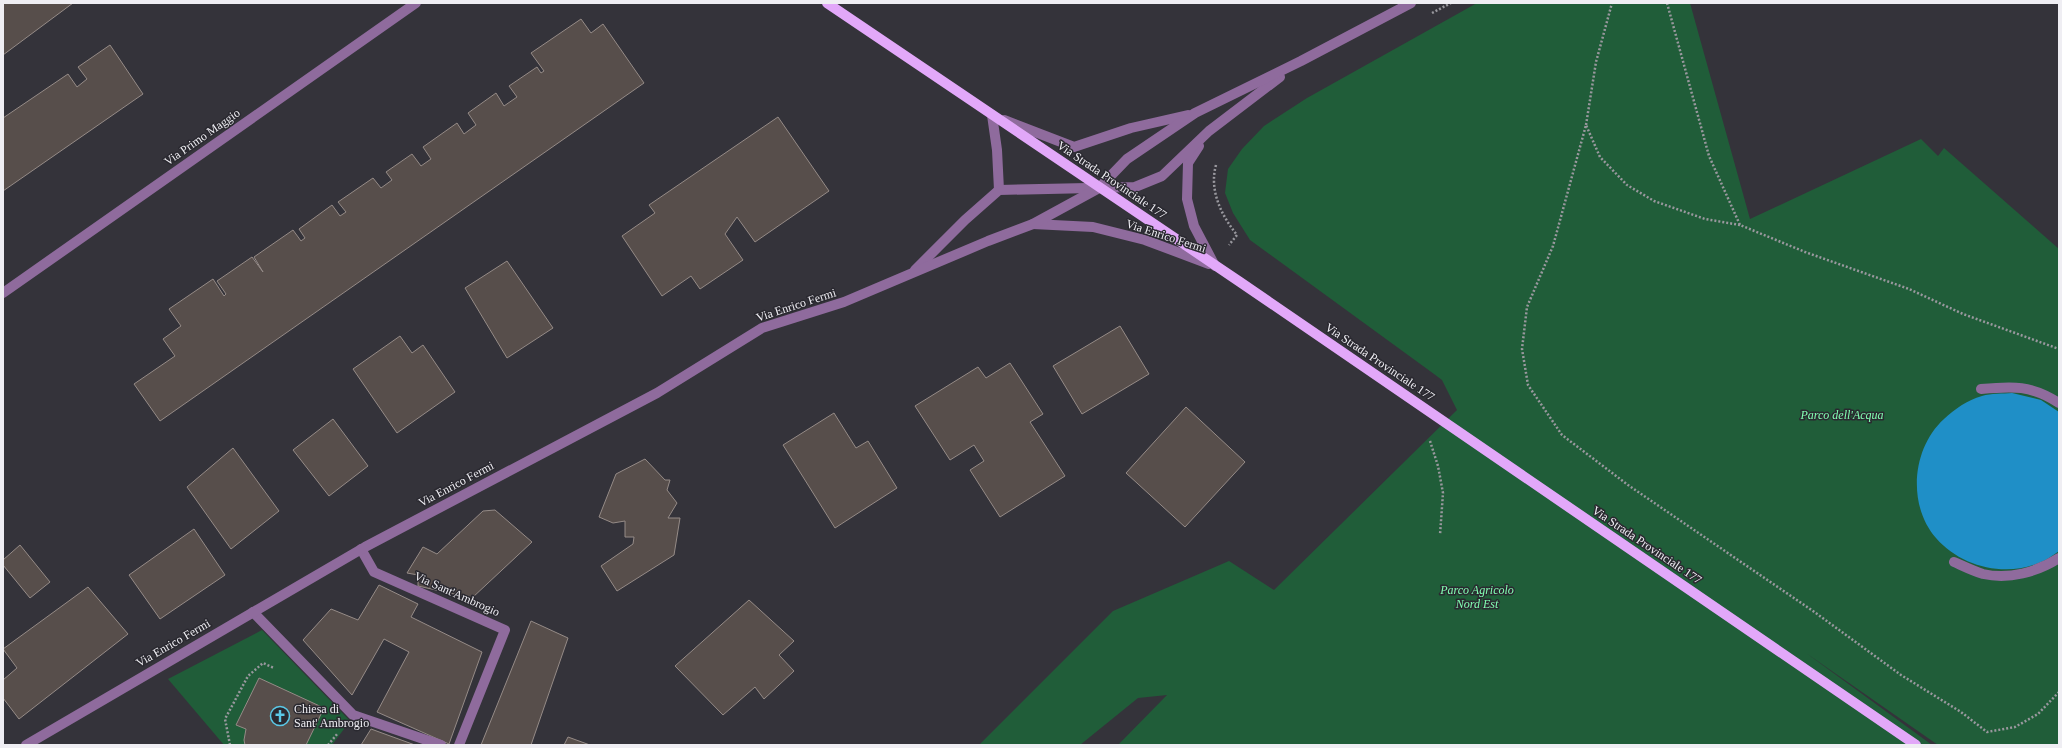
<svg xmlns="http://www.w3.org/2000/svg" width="2062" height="748" font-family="'Times New Roman',serif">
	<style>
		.green { fill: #205d39 }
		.water { fill: #1f8fc7 }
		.building { fill: #574e4b; stroke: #958b87 }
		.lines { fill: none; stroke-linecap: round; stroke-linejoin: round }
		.path { stroke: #99989e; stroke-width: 2.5; stroke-dasharray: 2 2; stroke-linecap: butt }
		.minor { stroke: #8f6b9d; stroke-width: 10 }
		.major { stroke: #e2a8f9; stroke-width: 10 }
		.labels { text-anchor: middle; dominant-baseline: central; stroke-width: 3; stroke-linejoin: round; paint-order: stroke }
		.street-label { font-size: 12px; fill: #efeef3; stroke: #2a2930 }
		.park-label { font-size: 12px; font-style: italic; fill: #82ffb2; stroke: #2a2930 }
		.poi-label { font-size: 12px; fill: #efeef3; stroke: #2a2930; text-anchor: start }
	</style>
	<rect width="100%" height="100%" fill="#34333a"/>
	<g class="green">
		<polygon points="1477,3 1690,3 1750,219 1921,139 1938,156 1944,148 2059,249 2059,745 1938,745 1806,653 1932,745 1118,745 1167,695 1138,698 1080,745 979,745 1113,611 1229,561 1274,590 1457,410 1442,380 1434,374 1250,240 1233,213 1225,193 1228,169 1242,149 1264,126 1307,98"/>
		<polygon points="262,630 350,721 332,745 224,745 168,679"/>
	</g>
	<path class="water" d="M2012 393 2041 400 2059 412V551C2053 555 2047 560 2041 562 2006 578 1961 567 1936 538 1907 505 1912 448 1944 419 1955 409 1967 400 1982 396 1991 393 2003 394 2012 393Z"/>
	<g class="building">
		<polygon points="3,3 73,3 3,55"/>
		<polygon points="581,19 591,33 603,24 644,83 160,421 134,384 175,356 163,339 181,326 169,309 213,279 224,296 226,294 217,281 252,257 263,272 254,257 293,230 301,241 305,238 299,229 332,205 340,216 346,212 338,202 373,178 381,188 392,180 386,172 412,154 421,166 431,159 423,147 457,123 464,134 476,125 468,113 496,93 504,106 517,97 509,86 537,67 541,73 544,71 531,53"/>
		<polygon points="110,45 143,94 3,191 3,118 68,74 77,87 87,79 78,67"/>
		<polygon points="778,117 829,191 755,242 737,217 725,234 743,260 700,289 691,276 662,296 622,236 655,213 649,205"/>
		<polygon points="507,261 553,328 507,358 465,288"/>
		<polygon points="1120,326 1149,374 1082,414 1053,366"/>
		<polygon points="400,336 412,353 423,345 455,392 397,433 353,369"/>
		<polygon points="1010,363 1043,414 1030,422 1065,476 1000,517 970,470 984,461 974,445 950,460 915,406 978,367 986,378"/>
		<polygon points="1186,407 1245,462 1185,527 1126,473"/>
		<polygon points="834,413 856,448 868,441 897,488 835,528 783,445"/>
		<polygon points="333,419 368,466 329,496 293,450"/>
		<polygon points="233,448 279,511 231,549 187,487"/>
		<polygon points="645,459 665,480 670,480 667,490 677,503 668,518 680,518 674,555 617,591 601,566 633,544 634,537 625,537 625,521 613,523 599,517 616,474"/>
		<polygon points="495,510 532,542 472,598 418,586 418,575 407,573 423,547 437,554 483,511"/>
		<polygon points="194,529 225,575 160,619 129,575"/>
		<polygon points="20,545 50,582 30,598 3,565 3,560"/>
		<polygon points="379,585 418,604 411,617 482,652 449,744 377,712 409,652 384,639 352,695 303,640 331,609 358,620"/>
		<polygon points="88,587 128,634 19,719 3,698 3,680 17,668 3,649"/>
		<polygon points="749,600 794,641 779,655 794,671 764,699 755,687 723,715 675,666"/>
		<polygon points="531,621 568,638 531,745 481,745"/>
		<polygon points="259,678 324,708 306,745 245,745 244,740 246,729 236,725"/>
		<polygon points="371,729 415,745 361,745"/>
		<polygon points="568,737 590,745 564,745"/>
	</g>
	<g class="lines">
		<g class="path">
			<polyline points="1667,3 1709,156 1740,225 1805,252 1909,289 1963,314 2059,349"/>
			<polyline points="1432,13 1451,3"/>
			<polyline points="1586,125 1596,62 1612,3"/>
			<path d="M1216 165C1209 190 1221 215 1237 235L1229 245"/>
			<polyline points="1740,225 1705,219 1654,201 1627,185 1600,157 1586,125 1553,246 1527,307 1522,349 1528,385 1562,435 1628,485 1813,611 1901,675 1961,712 1987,732 2015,727 2038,714 2059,692"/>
			<polyline points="1430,441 1438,466 1443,493 1440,535"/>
			<polyline points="230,745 225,719 248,676 263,663 274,668"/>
			<polyline points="328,745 338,733"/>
		</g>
		<g class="minor">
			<polyline points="992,115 997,150 999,190"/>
			<polyline points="1004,120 1074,147 1131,128 1188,115"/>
			<polyline points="1199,146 1188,163 1187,199 1194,226 1215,266"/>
			<polyline points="1033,224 1093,227 1145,240 1209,264"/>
			<polyline points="915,270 965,220 999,190 1135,187 1162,176 1209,131 1280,77"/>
			<polyline points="3,293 416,3"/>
			<path d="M1981 389C2013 386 2031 385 2059 403"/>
			<polyline points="361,549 374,572 505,630 459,745"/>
			<path d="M1954 562C1963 566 1973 571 1983 574 2009 580 2037 572 2059 558"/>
			<polyline points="253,612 353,715 441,745"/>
			<polyline points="26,745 365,547 657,393 762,328 844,302 988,241 1033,224 1099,188 1127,159 1195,113 1301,61 1411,3"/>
		</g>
		<polyline class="major" points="827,3 1240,282 1916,745"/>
	</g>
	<defs>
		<symbol id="church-ring" viewBox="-11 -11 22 22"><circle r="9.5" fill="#2a2930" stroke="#5bc8e6" stroke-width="1.5"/><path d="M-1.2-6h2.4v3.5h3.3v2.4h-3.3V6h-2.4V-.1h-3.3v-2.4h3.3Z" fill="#5bc8e6"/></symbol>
	</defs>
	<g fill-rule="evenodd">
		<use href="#church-ring" x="269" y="705" width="22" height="22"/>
	</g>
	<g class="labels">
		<g class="street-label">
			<text transform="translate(202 137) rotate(-35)">Via Primo Maggio</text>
			<text transform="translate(1112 180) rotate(34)">Via Strada Provinciale 177</text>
			<text transform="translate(1166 236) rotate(18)">Via Enrico Fermi</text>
			<text transform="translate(796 305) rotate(-18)">Via Enrico Fermi</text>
			<text transform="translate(1380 362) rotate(34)">Via Strada Provinciale 177</text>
			<text transform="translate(456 484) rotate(-28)">Via Enrico Fermi</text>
			<text transform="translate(1647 545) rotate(34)">Via Strada Provinciale 177</text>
			<text transform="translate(457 594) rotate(24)">Via Sant'Ambrogio</text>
			<text transform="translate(173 643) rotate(-30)">Via Enrico Fermi</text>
		</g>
		<g class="park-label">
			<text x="1842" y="415">Parco dell'Acqua</text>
			<text x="1477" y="590">Parco Agricolo<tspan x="1477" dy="14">Nord Est</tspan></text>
		</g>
		<g class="poi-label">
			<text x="294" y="709">Chiesa di<tspan x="294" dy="14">Sant' Ambrogio</tspan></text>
		</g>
	</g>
	<rect width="2062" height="748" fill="none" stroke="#efeef3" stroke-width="8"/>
</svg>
